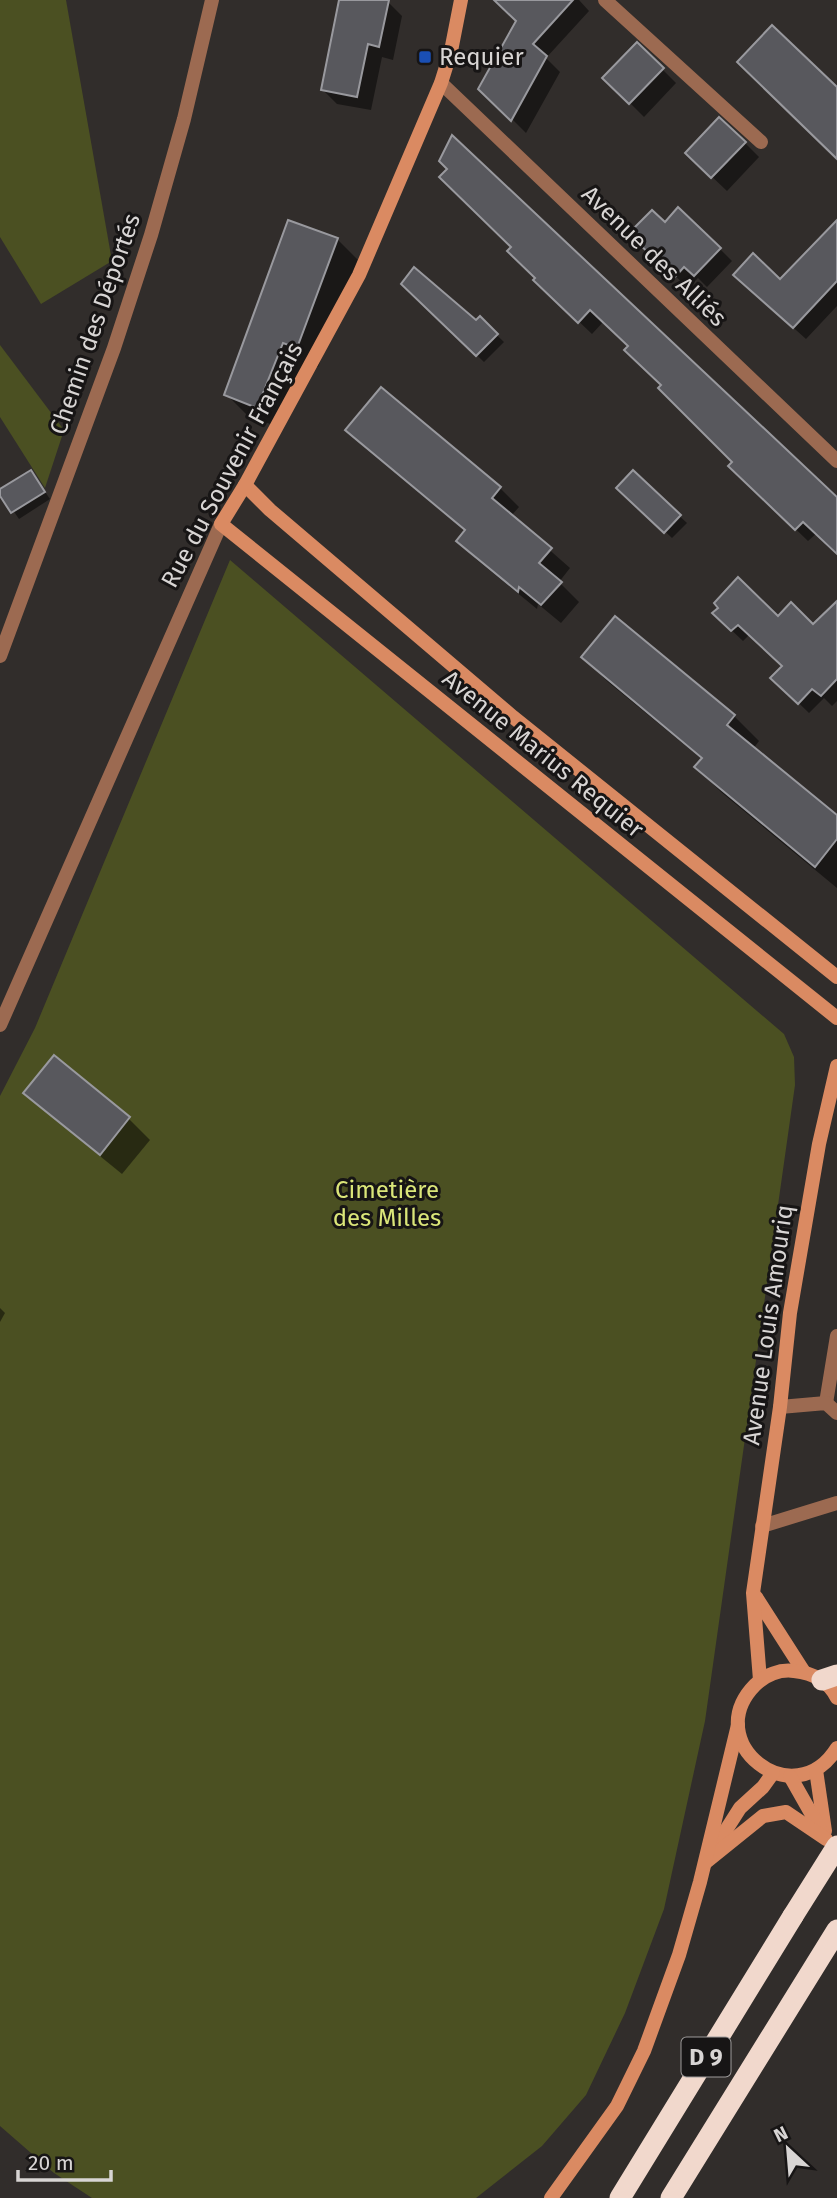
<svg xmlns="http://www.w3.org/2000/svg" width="837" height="2198" font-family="'Fira Sans',sans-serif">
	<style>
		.green { fill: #4b5022 }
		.shadow { fill: #0007 }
		.building { fill: #58585d; stroke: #99999e; stroke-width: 2 }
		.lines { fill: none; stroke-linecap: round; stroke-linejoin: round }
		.street { stroke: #9c6a51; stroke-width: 14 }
		.secondary { stroke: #da8a62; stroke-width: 14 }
		.highway { stroke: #f1d8cc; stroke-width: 21 }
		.highway-bridge { stroke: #f1d8cc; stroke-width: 21 }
		.transit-dot { fill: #1a4fb4; stroke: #171515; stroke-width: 2.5 }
		.labels { text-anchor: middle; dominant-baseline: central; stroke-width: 6; stroke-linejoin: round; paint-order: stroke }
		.shield { fill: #171515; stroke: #9e9b9b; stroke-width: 2 }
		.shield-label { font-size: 23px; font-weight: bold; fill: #d8d5d4 }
		.poi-label { font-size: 24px; fill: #d8d5d4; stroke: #171515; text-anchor: start }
		.street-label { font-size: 24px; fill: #d8d5d4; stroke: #171515 }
		.park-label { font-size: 24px; fill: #dbe679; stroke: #171515 }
	</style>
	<rect width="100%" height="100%" fill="#312d2b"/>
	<g class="green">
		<polygon points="0,0 66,0 112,261 41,304 0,237"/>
		<polygon points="0,345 64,430 45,488 0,417"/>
		<polygon points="230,560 784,1034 794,1057 795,1085 705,1721 664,1909 625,2013 586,2095 542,2146 476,2198 92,2198 54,2173 0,2126 0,1096 35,1028"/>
	</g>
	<g class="shadow">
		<polygon points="341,0 388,2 402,16 393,60 382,57 371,110 337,104 323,90"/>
		<polygon points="522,0 579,0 589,11 546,58 560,72 526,133 481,88 518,20"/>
		<polygon points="637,44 676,83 644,117 605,78"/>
		<polygon points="745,143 759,157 727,191 687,153"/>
		<polygon points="665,224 720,249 732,261 707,287 698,278 688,288 643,246"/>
		<polygon points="837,228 837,306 806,339 748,287 780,281"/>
		<polygon points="337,239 358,260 318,367 304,363 278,427 247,415 226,394"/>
		<polygon points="513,247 837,500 837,552 817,533 808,541 743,478 734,462 663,385 630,346 604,321 592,334 548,292"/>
		<polygon points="403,284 476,323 480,319 504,342 484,362"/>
		<polygon points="347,430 500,488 519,507 511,516 570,568 559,582 579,602 561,623 538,604 537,609 477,560 458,541 466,532 366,449"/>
		<polygon points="31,472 50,499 19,519 0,491"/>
		<polygon points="633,473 687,523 672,538 619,488"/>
		<polygon points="778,618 813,627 837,641 837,701 832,706 824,698 809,713 773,678 784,667 750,634 743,641 725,624"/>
		<polygon points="616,619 734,716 759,741 753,749 837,817 837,888 721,792 696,767 703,760 608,682 583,657"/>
		<polygon points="54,1058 129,1119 150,1140 122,1174 47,1113 26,1093"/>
		<polygon points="0,1308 5,1313 0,1322"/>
	</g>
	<g class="building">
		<polygon points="339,0 389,0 379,47 368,44 357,97 321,90"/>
		<polygon points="494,0 573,0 533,44 547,56 511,121 478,89 516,21"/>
		<polygon points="772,25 837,87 837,159 737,62"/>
		<polygon points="637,42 664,68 629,104 602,78"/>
		<polygon points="719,117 746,142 711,178 685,153"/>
		<polygon points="452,135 837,497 837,554 803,522 795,530 728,466 732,462 658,388 661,385 624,350 628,346 590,310 578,323 533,280 535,278 507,251 511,247 439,177 447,169 439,161"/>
		<polygon points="678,207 721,248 694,276 684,267 675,277 628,234 652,210 665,222"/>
		<polygon points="288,220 338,238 297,348 283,343 257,408 224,395"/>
		<polygon points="837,220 837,281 793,328 733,275 753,253 780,279"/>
		<polygon points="414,267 476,320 480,316 498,334 476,356 401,284"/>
		<polygon points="381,387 501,487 492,498 552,548 539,563 562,582 541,605 519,587 518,592 456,541 465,530 345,430"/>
		<polygon points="31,470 45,492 11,513 0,496 0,489"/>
		<polygon points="633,470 681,515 664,533 616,488"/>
		<polygon points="738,577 778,616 791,602 813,624 837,601 837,679 821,696 812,689 798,704 770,678 782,666 738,625 731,631 712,613 718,608 714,603"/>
		<polygon points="615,616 735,715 727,725 837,815 837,839 815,867 694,767 702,758 581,657"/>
		<polygon points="54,1055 130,1117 100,1155 23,1093"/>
	</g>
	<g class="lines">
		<g class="street">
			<polyline points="605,0 761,142"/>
			<polyline points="441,83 837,461"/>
			<polyline points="0,656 114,348 151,235 184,119 212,0"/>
			<polyline points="0,1025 221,524"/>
			<polyline points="826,1403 837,1336"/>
			<polyline points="780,1407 826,1403 837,1413"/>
			<polyline points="762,1526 837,1503"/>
		</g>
		<g class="secondary">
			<polyline points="461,0 451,51 441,83 359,275 245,485 221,524 837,1018"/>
			<polyline points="245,485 270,510 513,717 837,977"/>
			<polyline points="756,1597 804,1672"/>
			<polyline points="760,1680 753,1593 780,1407 790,1313 819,1144 837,1066"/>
			<path d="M837 1698C829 1681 812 1673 794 1671 780 1669 765 1675 755 1685 699 1742 794 1817 837 1748"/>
			<polyline points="816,1770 825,1831"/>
			<polyline points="790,1776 824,1836"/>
			<polyline points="712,1852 740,1808 763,1787 773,1773"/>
			<polyline points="706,1862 763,1816 786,1812 826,1839"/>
			<polyline points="551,2198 617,2106 644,2051 679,1955 700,1882 738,1725"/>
		</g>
		<g class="highway">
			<polyline points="822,1680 837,1675"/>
			<polyline points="620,2198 793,1916"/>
			<polyline points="671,2198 837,1930"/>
		</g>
		<polyline class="highway-bridge" points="793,1916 837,1846"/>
	</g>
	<rect class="transit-dot" x="418" y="50" width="14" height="14" rx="3.5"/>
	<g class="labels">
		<rect class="shield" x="681.5" y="2037.5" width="49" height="39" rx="5"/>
		<g class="shield-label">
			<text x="706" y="2057">D 9</text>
		</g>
		<g class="poi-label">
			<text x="439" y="57">Requier</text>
		</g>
		<g class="street-label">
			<text transform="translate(654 256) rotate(44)">Avenue des Alliés</text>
			<text transform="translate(95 324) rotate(-71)">Chemin des Déportés</text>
			<text transform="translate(232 465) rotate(-62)">Rue du Souvenir Français</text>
			<text transform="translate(543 754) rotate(39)">Avenue Marius Requier</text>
			<text transform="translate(768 1325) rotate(-82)">Avenue Louis Amouriq</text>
		</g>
		<g class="park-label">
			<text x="387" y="1190">Cimetière<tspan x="387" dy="28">des Milles</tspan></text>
		</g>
	</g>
	<g transform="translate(788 2149) rotate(334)" stroke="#171515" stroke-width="5" paint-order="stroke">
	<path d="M0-5L12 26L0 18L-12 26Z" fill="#d8d5d4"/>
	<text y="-10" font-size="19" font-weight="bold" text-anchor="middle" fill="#d8d5d4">N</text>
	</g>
	<path d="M18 2170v10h93v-10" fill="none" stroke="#d8d5d4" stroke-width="3.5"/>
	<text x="28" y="2170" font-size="21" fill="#d8d5d4" stroke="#171515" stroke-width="5" paint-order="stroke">20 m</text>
</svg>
